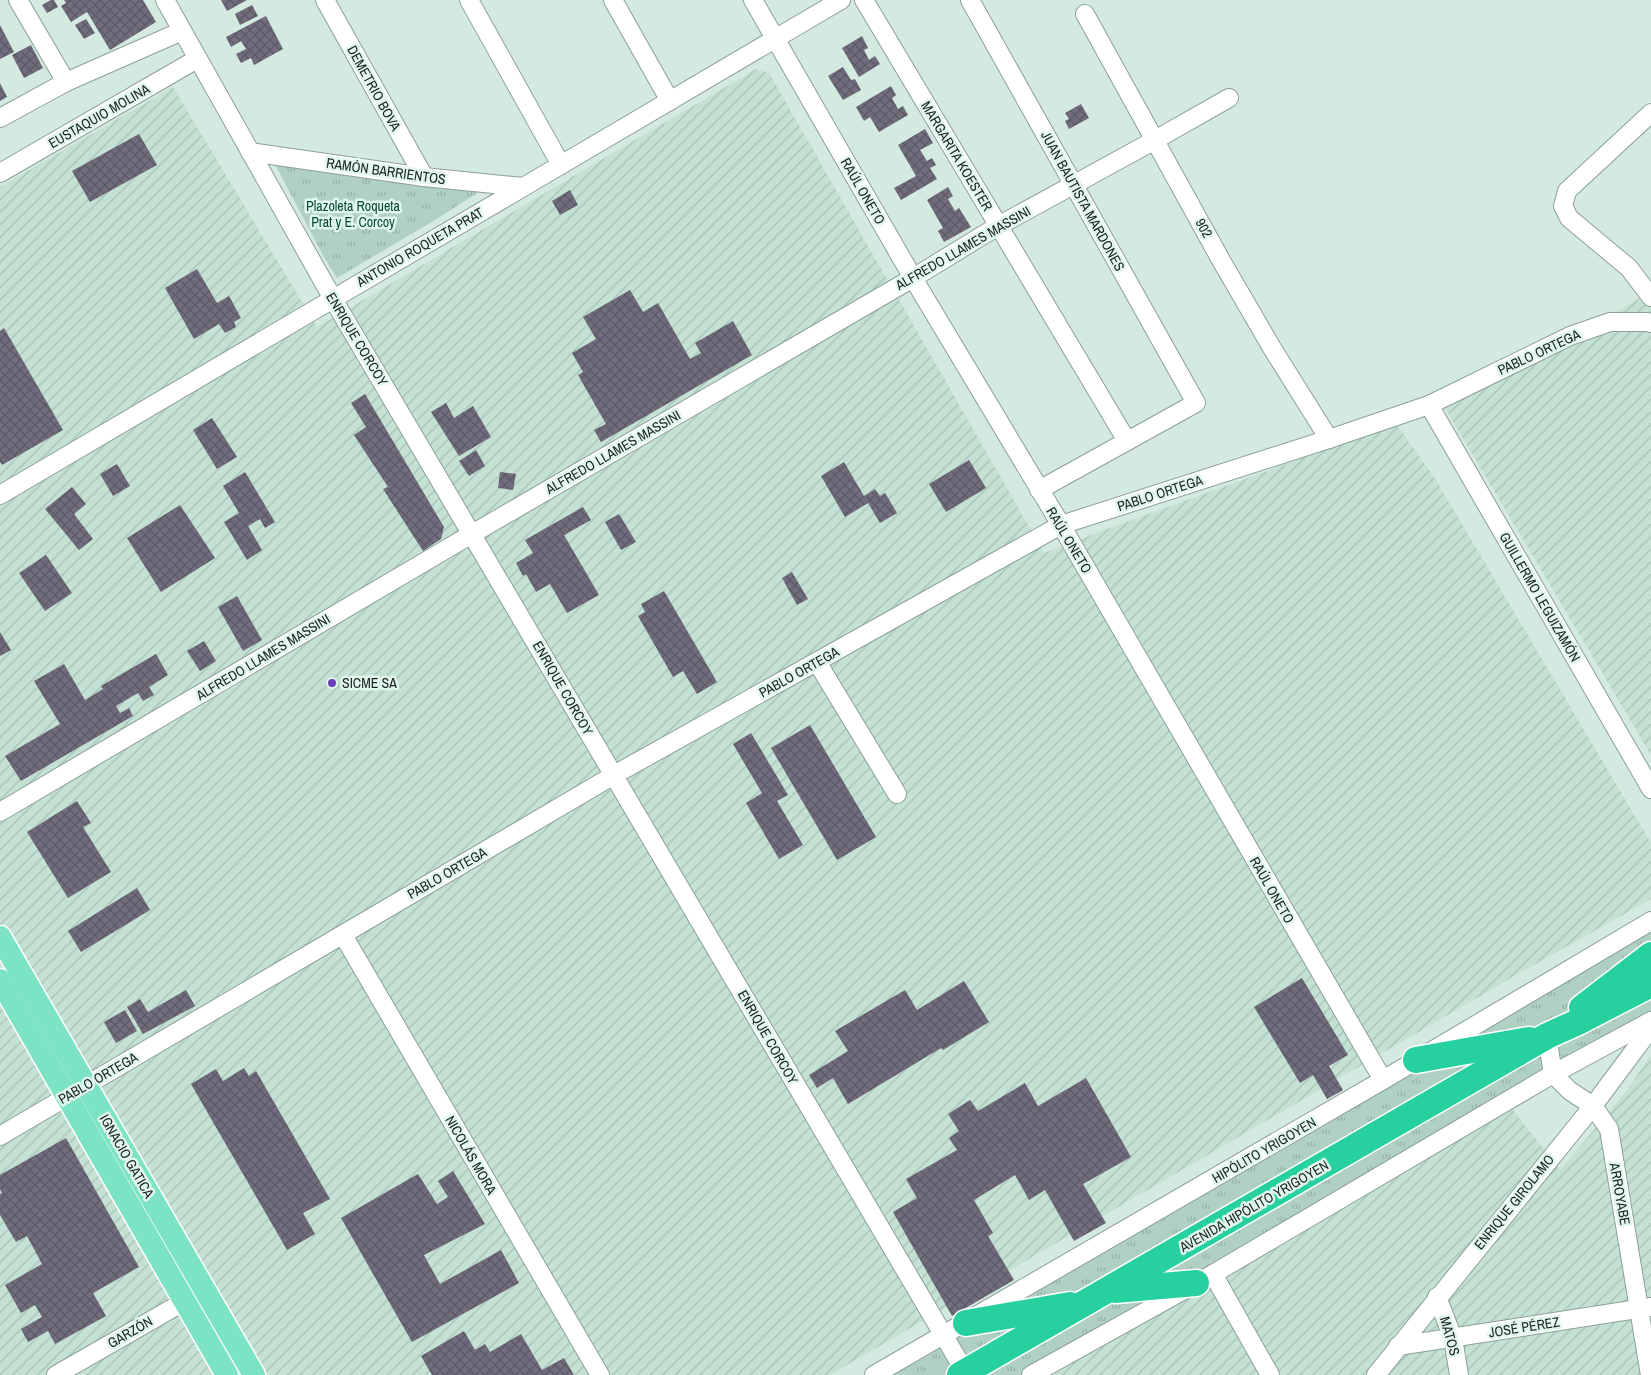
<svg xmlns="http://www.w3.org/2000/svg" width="1651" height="1375" font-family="'Archivo Narrow',sans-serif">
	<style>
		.industrial { fill: url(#industrial-furrows) }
		.grass { fill: url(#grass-tufts) }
		.building { fill: url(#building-cross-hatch) }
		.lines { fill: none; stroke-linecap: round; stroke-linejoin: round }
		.minor-casing { stroke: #8ca097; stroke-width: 20 }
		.major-casing { stroke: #fff; stroke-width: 25 }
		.highway-casing { stroke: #fff; stroke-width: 29 }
		.minor { stroke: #fff; stroke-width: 18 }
		.major { stroke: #7de3c5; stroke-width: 22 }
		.highway { stroke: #27d09f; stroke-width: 26 }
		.poi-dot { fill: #693eb5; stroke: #e1f7ed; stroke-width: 2 }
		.labels { text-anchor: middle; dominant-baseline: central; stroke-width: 5; stroke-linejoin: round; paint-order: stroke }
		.street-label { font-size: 14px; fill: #1c2320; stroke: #e1f7ed }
		.park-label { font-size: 14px; fill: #054835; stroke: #e1f7ed }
		.poi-label { font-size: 14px; fill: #1c2320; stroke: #e1f7ed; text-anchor: start }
	</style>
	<defs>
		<pattern id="industrial-furrows" width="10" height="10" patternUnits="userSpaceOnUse" patternTransform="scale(1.25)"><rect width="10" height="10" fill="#c4e1d4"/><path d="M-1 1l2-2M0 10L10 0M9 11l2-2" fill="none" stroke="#a8c1b6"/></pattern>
		<pattern id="grass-tufts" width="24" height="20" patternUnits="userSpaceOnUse" patternTransform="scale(1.25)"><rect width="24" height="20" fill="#afd0c2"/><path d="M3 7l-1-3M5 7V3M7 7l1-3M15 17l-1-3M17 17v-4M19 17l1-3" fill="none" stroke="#96b2a6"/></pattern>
		<pattern id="building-cross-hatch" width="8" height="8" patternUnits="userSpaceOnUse" patternTransform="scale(1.25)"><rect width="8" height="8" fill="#716d7d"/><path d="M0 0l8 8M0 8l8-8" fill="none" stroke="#5c5966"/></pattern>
	</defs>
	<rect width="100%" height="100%" fill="#d4e9e0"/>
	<g class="industrial">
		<polygon points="756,69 769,73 1044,553 1091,535 1396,424 1434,477 1651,843 1651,899 1518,974 830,1375 0,1375 0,187 173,87 317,327"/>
		<polygon points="1651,292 1651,755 1445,408"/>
		<polygon points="1651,1055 1651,1375 1045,1375 1509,1105 1560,1170 1625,1093"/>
	</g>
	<g class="grass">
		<polygon points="270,155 485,188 435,220 337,278 325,259"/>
		<polygon points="1651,921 1651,1021 1031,1375 874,1375"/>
	</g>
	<g class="building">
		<polygon points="51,0 54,0 58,7 47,13 42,5"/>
		<polygon points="64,0 143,0 156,22 110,50 87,12 71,22 61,6 66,3"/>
		<polygon points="221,0 247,0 227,11"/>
		<polygon points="252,5 258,16 240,25 235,14"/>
		<polygon points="266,16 283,49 254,65 251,58 241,63 236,54 246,49 241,41 231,47 226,37"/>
		<polygon points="86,19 95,33 84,39 75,25"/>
		<polygon points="0,25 14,52 0,59"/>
		<polygon points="862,36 868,48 864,50 869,60 875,56 880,64 859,77 842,48"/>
		<polygon points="31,45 43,68 24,78 12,55"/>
		<polygon points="843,67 851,80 855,79 861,90 843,100 828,76"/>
		<polygon points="0,83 7,97 0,101"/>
		<polygon points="891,86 896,95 892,98 898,109 903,106 908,115 879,132 870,117 864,121 856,107"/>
		<polygon points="1081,104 1089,118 1069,129 1065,121 1069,119 1065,113"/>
		<polygon points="925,129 933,143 920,150 927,161 932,158 936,165 930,168 937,179 901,200 894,188 916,176 898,145"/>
		<polygon points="139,134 157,165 90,202 72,171"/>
		<polygon points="948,187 953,196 948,199 955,211 959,208 971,227 944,242 938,231 943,228 927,200"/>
		<polygon points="570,190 578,205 560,215 552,201"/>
		<polygon points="197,269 217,303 229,296 241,318 234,322 236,327 225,333 219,324 194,339 165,288"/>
		<polygon points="630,290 643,312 658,303 690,359 701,353 695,343 733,321 752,355 601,442 594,430 606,424 578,375 583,372 572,353 596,339 583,317"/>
		<polygon points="4,328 63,430 2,465 0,462 0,331"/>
		<polygon points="365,394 444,527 441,539 423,551 383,489 388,487 354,435 366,427 351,403"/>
		<polygon points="446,403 454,418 473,406 491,437 459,456 431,412"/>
		<polygon points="212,418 237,457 217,469 193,430"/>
		<polygon points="476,450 485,466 469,476 459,461"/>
		<polygon points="969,460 986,488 946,512 929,484"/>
		<polygon points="844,462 864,496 875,489 880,496 885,493 897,513 880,523 868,503 845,517 821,476"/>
		<polygon points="117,464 130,486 113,496 100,474"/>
		<polygon points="245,472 275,522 265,528 260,519 248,526 262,550 247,560 224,522 239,513 223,486"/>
		<polygon points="500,472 516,474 513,490 498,488"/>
		<polygon points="72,487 86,504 74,514 93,539 79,550 45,509"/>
		<polygon points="180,505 215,558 161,592 127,538"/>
		<polygon points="583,507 591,520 564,535 599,595 567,613 550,584 536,592 526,574 523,576 516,563 533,553 525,540"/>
		<polygon points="619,514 636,542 621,550 605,522"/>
		<polygon points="46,555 72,593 45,611 19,573"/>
		<polygon points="792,572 808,599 797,605 782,578"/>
		<polygon points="664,591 717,682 697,694 683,671 673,677 638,616 645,612 641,604"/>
		<polygon points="237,596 262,640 243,651 218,607"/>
		<polygon points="0,632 11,650 0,656"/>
		<polygon points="204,641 216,661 200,671 187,651"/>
		<polygon points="156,654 168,675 149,687 154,695 143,701 138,693 116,706 120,713 129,708 133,716 21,781 5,756 60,724 34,681 64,664 85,700 103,689 101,686"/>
		<polygon points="810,725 876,837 837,860 771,748"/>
		<polygon points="751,733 788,795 777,801 803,845 779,859 746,803 762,793 733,744"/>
		<polygon points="77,801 91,823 83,827 111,872 68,898 27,832"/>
		<polygon points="137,888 150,910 81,952 68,931"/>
		<polygon points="1302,978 1348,1055 1329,1066 1343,1090 1327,1099 1313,1075 1300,1083 1254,1007"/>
		<polygon points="964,981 989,1022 943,1050 941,1048 848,1104 833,1078 817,1088 809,1075 848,1051 835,1031 905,990 917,1010"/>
		<polygon points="186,990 195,1006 143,1034 127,1007 140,999 148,1012"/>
		<polygon points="125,1010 137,1031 116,1043 104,1022"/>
		<polygon points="244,1068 249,1076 256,1071 330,1199 303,1213 315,1234 287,1250 191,1084 216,1069 223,1081"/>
		<polygon points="1086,1078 1131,1157 1083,1184 1106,1223 1074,1241 1045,1190 1029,1200 1015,1175 974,1200 993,1233 988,1236 1014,1280 952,1316 893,1212 917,1198 906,1179 957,1150 949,1138 959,1131 948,1114 970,1100 978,1111 1025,1083 1038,1106"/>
		<polygon points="66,1138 139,1267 93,1293 106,1316 55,1344 48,1331 28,1342 21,1329 42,1317 35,1305 21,1313 5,1285 42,1264 27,1236 16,1242 0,1215 0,1194 2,1193 0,1189 0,1175"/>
		<polygon points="453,1171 485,1224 424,1255 440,1284 501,1250 519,1283 412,1342 341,1218 418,1174 437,1204 448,1197 438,1181"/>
		<polygon points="464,1331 475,1350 485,1344 490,1352 521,1334 542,1370 564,1358 574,1375 432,1375 421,1356"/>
	</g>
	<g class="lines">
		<defs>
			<g id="minor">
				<polyline points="18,0 66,82"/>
				<polyline points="165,0 333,299 967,1375"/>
				<polyline points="325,0 424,177"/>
				<polyline points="469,0 561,165"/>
				<polyline points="613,0 670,101"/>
				<polyline points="753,0 913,278 1061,525 1383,1080"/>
				<polyline points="864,0 1127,441"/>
				<polyline points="970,0 1196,403 1039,490"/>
				<polyline points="1085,14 1222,262 1272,348 1329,439"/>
				<polyline points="1651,113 1567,191 1563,206 1569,218 1629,268 1651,297"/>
				<polyline points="0,118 66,82 182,31"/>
				<polyline points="250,152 424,177 523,187"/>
				<polyline points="0,173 197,59"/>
				<polyline points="1429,405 1651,789"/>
				<polyline points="0,495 841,0"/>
				<polyline points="817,662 897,794"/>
				<polyline points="0,812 472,534 913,278 998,226 1155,140 1229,98"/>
				<polyline points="343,935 600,1375"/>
				<polyline points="1547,1036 1553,1074 1570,1091 1593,1106 1609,1129 1650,1375"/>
				<polyline points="0,1136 614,775 1061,525 1329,439 1429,405 1570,336 1610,322 1647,322 1651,323"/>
				<polyline points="1213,1274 1270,1375"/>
				<polyline points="1437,1297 1453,1338 1459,1375"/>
				<polyline points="1398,1346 1651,1307"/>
				<polyline points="56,1375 185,1301 195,1294"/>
				<polyline points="874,1375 1383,1080 1651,921"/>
				<polyline points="1031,1375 1213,1274 1553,1074 1651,1021"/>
				<polyline points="1376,1375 1593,1106 1651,1028"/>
			</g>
			<g id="major">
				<polyline points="0,937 254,1375"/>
				<polyline points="0,980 227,1375"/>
			</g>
			<g id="highway">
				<polyline points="1582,1008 1651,955"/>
				<polyline points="1416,1060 1529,1040"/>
				<polyline points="1115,1290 1196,1283"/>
				<polyline points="966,1323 1070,1305"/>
				<polyline points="960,1375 1547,1036 1578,1022 1651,984"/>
			</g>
		</defs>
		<use href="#minor" class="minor-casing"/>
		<use href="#major" class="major-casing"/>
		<use href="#highway" class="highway-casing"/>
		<use href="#minor" class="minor"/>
		<use href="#major" class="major"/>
		<use href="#highway" class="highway"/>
	</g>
	<circle class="poi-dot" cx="332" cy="683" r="5"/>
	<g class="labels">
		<g class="street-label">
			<text transform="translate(374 88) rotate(61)">DEMETRIO BOVA</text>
			<text transform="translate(99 116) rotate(-30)">EUSTAQUIO MOLINA</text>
			<text transform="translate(957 156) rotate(59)">MARGARITA KOESTER</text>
			<text transform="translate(386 171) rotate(8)">RAMÓN BARRIENTOS</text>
			<text transform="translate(863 191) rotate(60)">RAÚL ONETO</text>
			<text transform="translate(1083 201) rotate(61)">JUAN BAUTISTA MARDONES</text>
			<text transform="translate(1204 228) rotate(61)">902</text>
			<text transform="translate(420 247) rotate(-30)">ANTONIO ROQUETA PRAT</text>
			<text transform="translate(963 248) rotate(-30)">ALFREDO LLAMES MASSINI</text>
			<text transform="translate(357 339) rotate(59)">ENRIQUE CORCOY</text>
			<text transform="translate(1539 352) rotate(-25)">PABLO ORTEGA</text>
			<text transform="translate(613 452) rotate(-30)">ALFREDO LLAMES MASSINI</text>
			<text transform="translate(1160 493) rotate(-18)">PABLO ORTEGA</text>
			<text transform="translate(1069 540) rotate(59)">RAÚL ONETO</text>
			<text transform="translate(1540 597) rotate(60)">GUILLERMO LEGUIZAMÓN</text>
			<text transform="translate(263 657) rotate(-31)">ALFREDO LLAMES MASSINI</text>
			<text transform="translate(799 672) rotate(-29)">PABLO ORTEGA</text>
			<text transform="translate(563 688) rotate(60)">ENRIQUE CORCOY</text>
			<text transform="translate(447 873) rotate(-30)">PABLO ORTEGA</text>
			<text transform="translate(1272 890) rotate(60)">RAÚL ONETO</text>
			<text transform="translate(768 1037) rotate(60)">ENRIQUE CORCOY</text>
			<text transform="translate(98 1078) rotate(-30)">PABLO ORTEGA</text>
			<text transform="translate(1264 1150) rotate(-30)">HIPÓLITO YRIGOYEN</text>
			<text transform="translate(471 1155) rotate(60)">NICOLÁS MORA</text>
			<text transform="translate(127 1156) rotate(60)">IGNACIO GATICA</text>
			<text transform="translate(1620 1194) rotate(80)">ARROYABE</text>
			<text transform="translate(1514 1202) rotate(-51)">ENRIQUE GIROLAMO</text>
			<text transform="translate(1254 1206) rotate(-30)">AVENIDA HIPÓLITO YRIGOYEN</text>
			<text transform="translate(1524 1327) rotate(-9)">JOSÉ PÉREZ</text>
			<text transform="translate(130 1332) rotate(-30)">GARZÓN</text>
			<text transform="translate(1450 1336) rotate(74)">MATOS</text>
		</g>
		<g class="park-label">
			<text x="353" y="206">Plazoleta Roqueta<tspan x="353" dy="16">Prat y E. Corcoy</tspan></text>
		</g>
		<g class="poi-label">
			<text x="342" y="683">SICME SA</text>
		</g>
	</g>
</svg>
